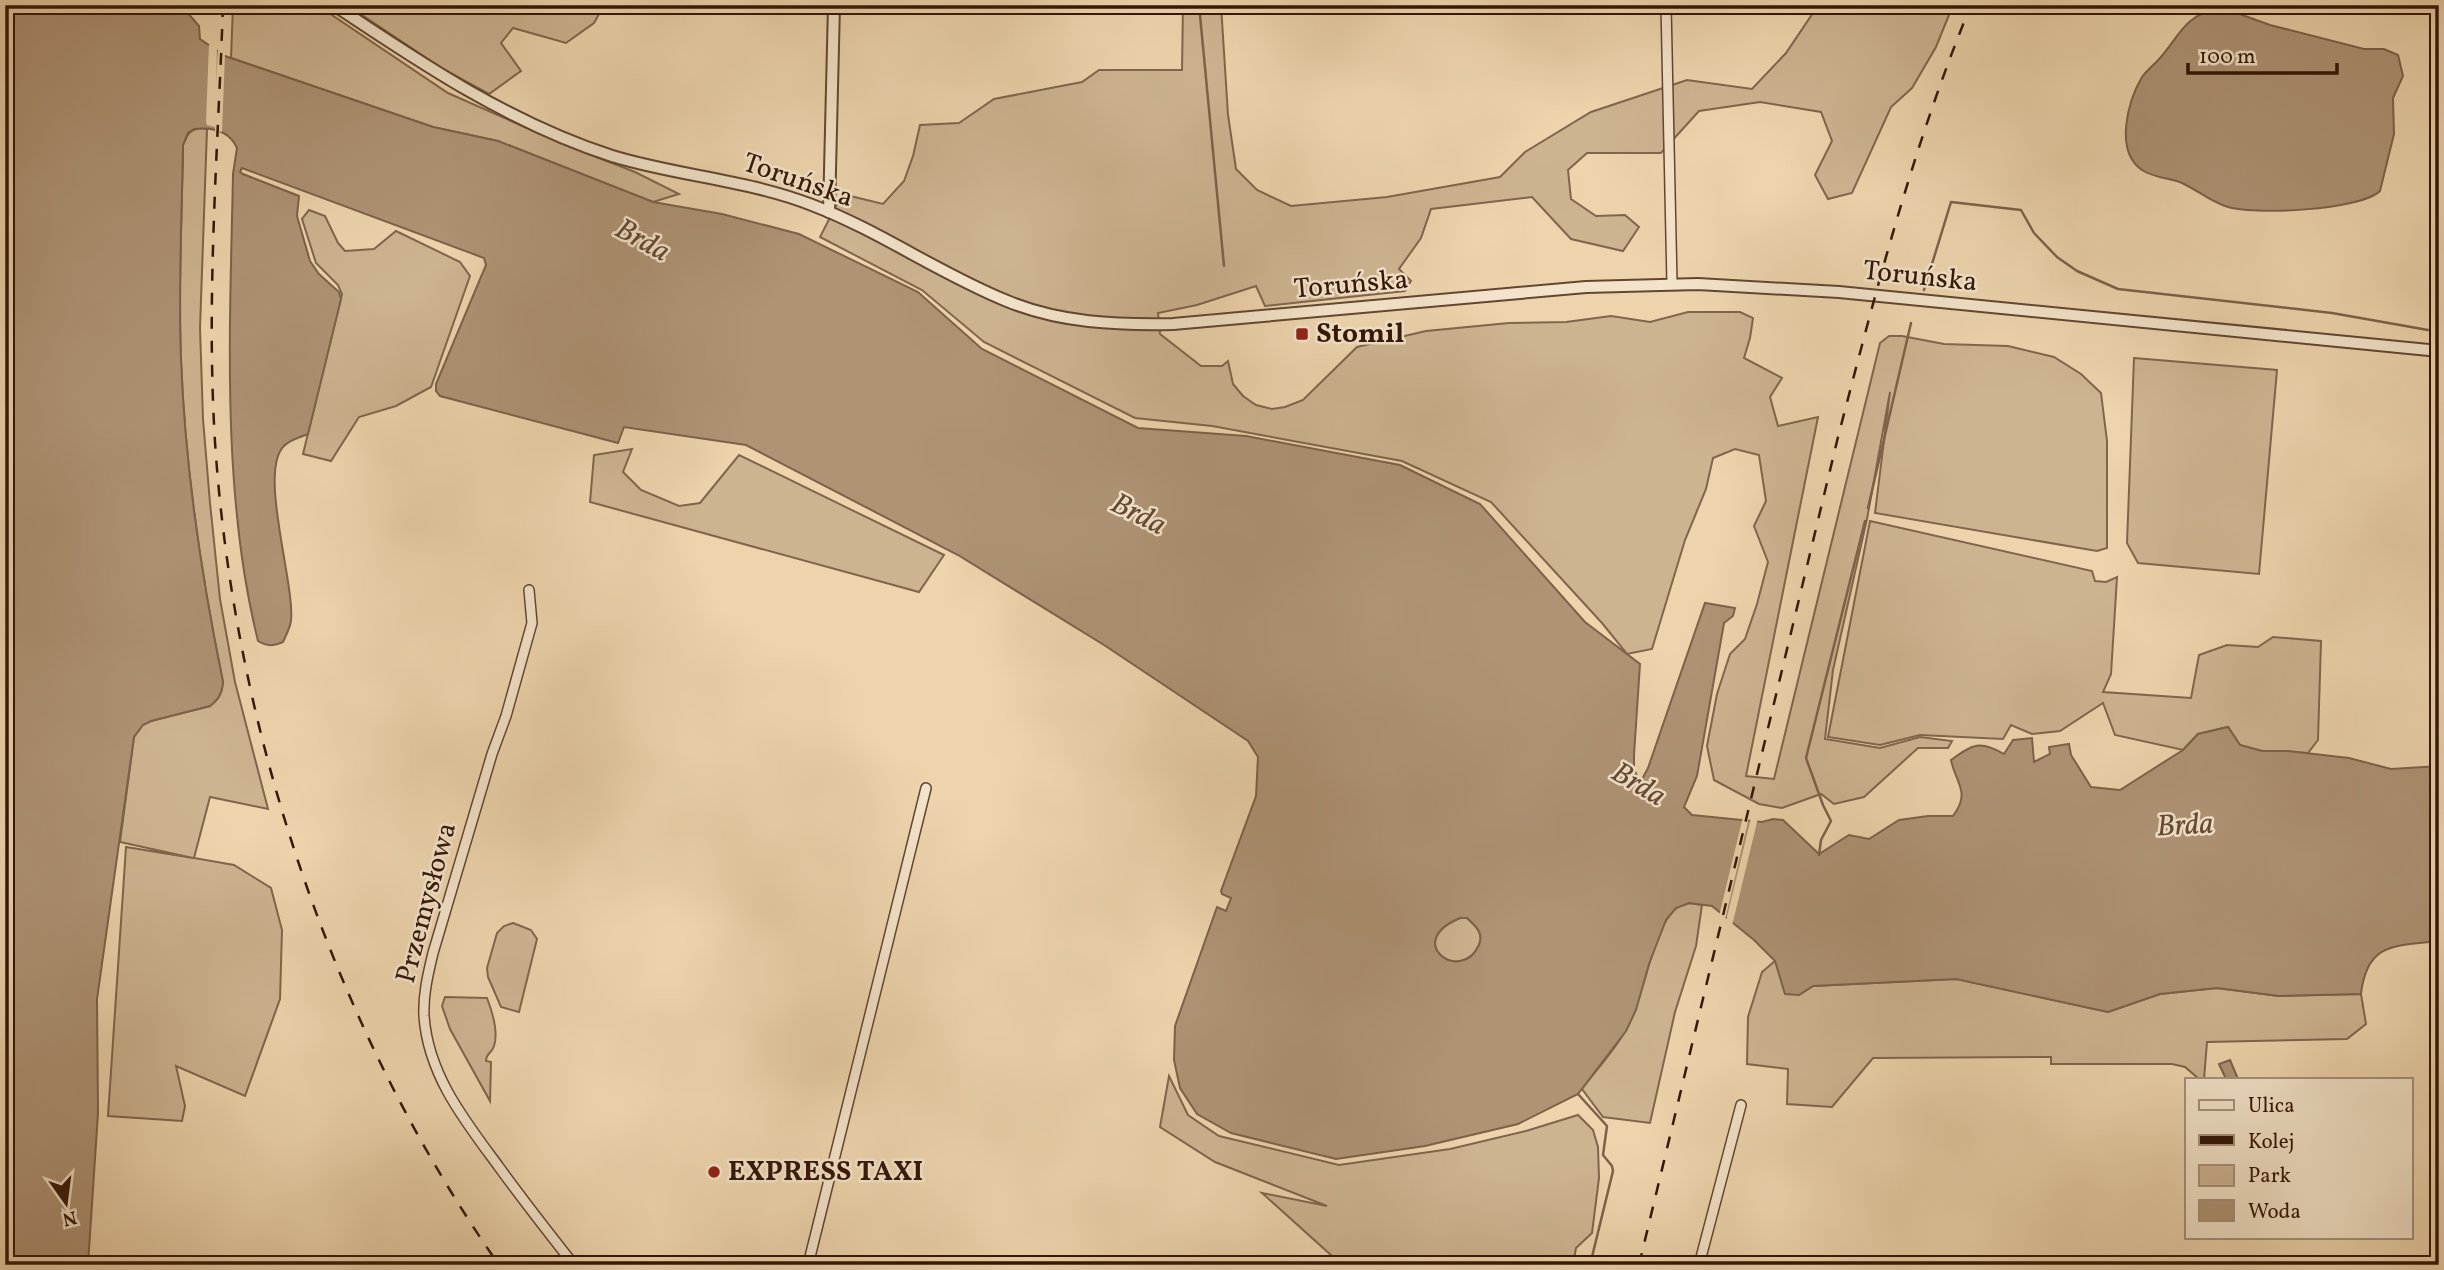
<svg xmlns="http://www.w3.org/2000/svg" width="2444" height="1270" font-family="Vollkorn,serif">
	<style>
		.green { fill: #cdb491; stroke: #80654c; stroke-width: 2 }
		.water { fill: #ae9375; stroke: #7d6149; stroke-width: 2; fill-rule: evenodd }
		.pier { fill: #edd4ad }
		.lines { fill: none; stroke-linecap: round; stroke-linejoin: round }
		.stream { stroke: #7d6149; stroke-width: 2.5 }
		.minor-casing { stroke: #624630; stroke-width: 12 }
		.tertiary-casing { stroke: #624630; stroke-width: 14 }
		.minor { stroke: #f3e3ca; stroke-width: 9 }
		.tertiary { stroke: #f3e3ca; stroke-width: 10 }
		.rail { stroke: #331607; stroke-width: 2.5; stroke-dasharray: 12 12; stroke-linecap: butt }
		.poi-dot { fill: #8f2418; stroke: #f3e3ca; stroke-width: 2.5 }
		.labels { text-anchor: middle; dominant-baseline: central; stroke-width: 5; stroke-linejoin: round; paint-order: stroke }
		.street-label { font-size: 28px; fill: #331607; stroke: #f3e3ca }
		.poi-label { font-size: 28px; font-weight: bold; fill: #331607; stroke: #f3e3ca; text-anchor: start }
		.water-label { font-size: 30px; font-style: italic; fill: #644833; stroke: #f3e3ca }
	</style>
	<rect width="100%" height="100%" fill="#edd4ad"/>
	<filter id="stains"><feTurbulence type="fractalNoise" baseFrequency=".00286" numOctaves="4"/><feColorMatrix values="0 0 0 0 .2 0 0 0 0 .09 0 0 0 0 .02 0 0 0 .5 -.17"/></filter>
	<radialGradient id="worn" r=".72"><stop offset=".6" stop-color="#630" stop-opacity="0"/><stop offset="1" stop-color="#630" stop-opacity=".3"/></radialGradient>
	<g class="green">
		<polygon points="233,5 317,5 448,93 563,144 635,172 679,194 653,202 498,141 433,127 231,58"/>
		<polygon points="347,5 604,5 594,23 566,43 513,28 501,43 521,71 489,94 443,69"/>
		<polygon points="1183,5 1221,5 1228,115 1236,169 1257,190 1291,206 1387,197 1500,177 1525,152 1591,112 1687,80 1752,89 1786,53 1815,10 1843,5 1953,5 1936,47 1912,88 1891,107 1852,193 1828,199 1815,175 1832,141 1821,112 1760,102 1699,111 1661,153 1587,153 1568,170 1571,199 1596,216 1625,215 1639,227 1623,251 1571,239 1532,197 1431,209 1421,238 1399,269 1411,281 1405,291 1265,306 1256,286 1197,305 1158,313 1160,334 1201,366 1222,366 1228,361 1233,384 1243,396 1256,405 1272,409 1285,407 1303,400 1357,347 1426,331 1509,323 1566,322 1611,316 1650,322 1688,312 1740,312 1753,318 1750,338 1744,358 1782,378 1770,397 1778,426 1818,417 1746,776 1774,779 1880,343 1889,336 1902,336 1944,344 2008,346 2054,357 2081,374 2101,393 2107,441 2107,548 2097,551 1875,513 1890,392 1867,519 1833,670 1825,739 1880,748 1920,737 1952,741 1948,748 1918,748 1864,797 1834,804 1821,794 1782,808 1759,804 1714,780 1707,746 1717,694 1730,654 1745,639 1757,604 1768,562 1754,526 1766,501 1759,455 1735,449 1713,458 1706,489 1685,540 1652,649 1627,654 1602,623 1491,502 1402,461 1212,426 1135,418 984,342 922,290 820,237 842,194 883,204 904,181 913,156 920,125 959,123 994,99 1082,82 1099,70 1182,70"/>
		<path d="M202 128 207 129 200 328 203 419 210 503 220 599 235 682 268 809 210 797 194 858 234 865 271 888 282 930 280 999 245 1096 176 1066 185 1106 182 1121 108 1116 126 847 193 858 120 842 134 737 143 724 151 721 210 706C219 699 222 693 223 682 201 575 185 468 181 359 178 288 182 216 183 145 187 134 190 129 202 128Z"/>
		<polygon points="309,210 325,216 338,243 345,251 374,249 396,231 460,262 470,276 431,387 396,406 359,417 331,461 303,454 342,294 338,285 316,263 302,219"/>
		<polygon points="2134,358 2277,370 2259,574 2138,563 2127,543"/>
		<polygon points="632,449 623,472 641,490 679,506 700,503 739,455 944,555 919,592 590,502 594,455"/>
		<polygon points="1870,521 2092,571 2095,581 2106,582 2117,577 2111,674 2103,692 2191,698 2199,655 2227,645 2258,647 2273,637 2321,641 2318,740 2308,753 2262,751 2240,745 2228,727 2198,734 2183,750 2115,735 2103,703 2060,731 2032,734 2011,725 2003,739 1920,735 1880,745 1828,737"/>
		<path d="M1689 903 1702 905 1696 946 1675 1012 1650 1123 1603 1117 1582 1089C1597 1069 1615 1050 1627 1028 1644 999 1652 930 1675 909 1678 906 1685 905 1689 903Z"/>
		<path d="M1460 918H1467C1476 926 1484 934 1479 945 1461 985 1402 942 1460 918Z"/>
		<polygon points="513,923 531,930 537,939 519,1012 501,1007 488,977 487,968 497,933 504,926"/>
		<polygon points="1775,961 1799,995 1813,986 1957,979 2108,1012 2160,994 2217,988 2279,996 2361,994 2366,1024 2347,1039 2207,1042 2204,1079 2199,1079 2185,1067 2172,1064 2051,1064 2051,1057 1873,1058 1832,1107 1787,1104 1788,1069 1747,1064 1748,1017 1762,972"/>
		<path d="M445 997 487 998C492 1011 499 1031 494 1046 492 1053 486 1053 486 1061L491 1062 490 1101 450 1029 442 1006Z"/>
		<polygon points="1169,1076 1188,1115 1219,1136 1339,1165 1450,1149 1526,1131 1578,1115 1593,1130 1598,1147 1599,1178 1592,1233 1576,1248 1573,1265 1342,1265 1262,1193 1327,1206 1215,1162 1160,1127"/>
	</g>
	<g class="water">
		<path d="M5 5H186V11L199 26 200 39 225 56 433 127 498 141 653 202 722 214 799 234 918 292 982 349 1138 428 1246 436 1400 465 1480 504 1585 622 1640 664 1634 755V769L1640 783 1648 768 1705 603 1735 608 1733 616 1724 623 1697 776 1684 807 1692 815 1762 822 1773 819 1783 820 1819 854 1849 835 1869 839 1899 820 1928 816H1953C1971 792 1956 784 1951 760 1973 744 1980 740 2004 754L2013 740 2032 738 2034 762 2050 754 2049 747 2069 744 2071 755 2091 787 2120 790 2183 750 2198 734 2228 727 2240 745 2262 751H2288L2349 758 2391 769 2439 766V941C2395 946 2367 942 2361 994L2279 996 2217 988 2160 994 2108 1012 1956 979 1813 986 1799 995 1785 994 1775 961 1754 940 1712 906 1689 903 1676 908 1666 920 1649 964 1636 1010 1626 1031 1578 1094 1518 1124 1425 1146 1336 1159 1231 1133 1197 1114 1180 1088 1174 1060 1175 1026 1217 907 1226 911 1231 898 1222 894 1221 891 1256 796 1258 757 1248 741 1104 645 958 555 746 445 624 427 618 443 440 396 436 391V384L486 265 484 258 242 168 240 172 243 174 299 196 297 216 310 261 319 274 339 292 341 299 308 434C301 437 289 440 284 446 258 471 295 583 291 621 290 628 286 635 283 642 273 646 268 647 258 641 221 493 230 326 233 174L237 148C229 130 212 127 194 129L188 133 183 145C182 216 178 288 181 359 185 468 201 575 223 682 222 693 219 699 210 706L151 721 143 725 134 737 97 999 98 1113 88 1265H5ZM1460 918H1467C1476 926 1484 933 1479 945 1461 985 1402 942 1460 918Z"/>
		<path d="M2214 11 2234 12 2270 25 2364 49H2384L2398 55 2403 76 2393 98 2394 134 2380 191C2361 210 2252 216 2225 206 2210 201 2197 190 2182 183 2170 178 2154 178 2142 170 2114 151 2128 101 2142 77 2147 70 2155 64 2160 58 2177 39 2187 13 2214 11Z"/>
		<polygon points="2230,1060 2238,1079 2226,1079 2219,1064"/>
	</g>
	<g class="pier">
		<polygon points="209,44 217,47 216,84 218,50 224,51 225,54 222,132 215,131 215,127 207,125 206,122"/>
		<polygon points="1743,817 1749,817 1725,920 1719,916"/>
		<polygon points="1751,818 1758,818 1732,926 1726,921"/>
	</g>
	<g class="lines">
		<g class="stream">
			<polyline points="1199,5 1224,266"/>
			<polyline points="1924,290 1951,202 2021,210 2034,233 2057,257 2077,271 2118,289 2332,313 2428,330"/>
			<polyline points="1868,508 1911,323"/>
			<polyline points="1819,855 1821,840 1831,821 1823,805 1806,758 1865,521"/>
			<polyline points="1578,1094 1607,1126 1603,1155 1612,1166 1613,1171 1590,1265"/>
		</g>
		<defs>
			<g id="minor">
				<polyline points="1666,5 1672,284"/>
				<path d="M529 590 532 623 506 716 492 754 433 953C428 974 423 994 424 1016 428 1075 465 1121 499 1167 523 1200 548 1232 574 1265"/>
				<polyline points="808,1265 926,788"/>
				<polyline points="1699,1265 1741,1105"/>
			</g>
			<g id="tertiary">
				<path d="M334 5C422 64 510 123 612 156 678 176 748 180 812 205 880 231 940 274 1007 301 1060 323 1116 325 1173 324L1586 287 1698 284 1839 292 2439 351"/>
				<polyline points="829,212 834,5"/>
			</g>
		</defs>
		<use href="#minor" class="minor-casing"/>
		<use href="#tertiary" class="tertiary-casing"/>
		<use href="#minor" class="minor"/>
		<use href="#tertiary" class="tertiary"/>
		<g class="rail">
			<path d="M223 5C218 150 206 297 215 442 234 730 333 1028 499 1265"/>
			<path d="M1639 1265 1838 437C1876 291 1913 145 1971 5"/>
		</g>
	</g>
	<g class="poi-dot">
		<rect x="1295" y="327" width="14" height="14" rx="3.5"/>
		<circle cx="714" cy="1172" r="7"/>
	</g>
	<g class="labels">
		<g class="street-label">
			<text transform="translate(798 181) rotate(19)">Toruńska</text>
			<text transform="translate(1920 277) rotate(6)">Toruńska</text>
			<text transform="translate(1351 285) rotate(-5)">Toruńska</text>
			<text transform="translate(427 903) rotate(-75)">Przemysłowa</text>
		</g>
		<g class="poi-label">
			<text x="1316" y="334">Stomil</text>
			<text x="728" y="1172">EXPRESS TAXI</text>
		</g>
		<g class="water-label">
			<text transform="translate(642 241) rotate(29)">Brda</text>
			<text transform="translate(1138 515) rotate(27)">Brda</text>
			<text transform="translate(1638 785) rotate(31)">Brda</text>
			<text transform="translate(2185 826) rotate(-3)">Brda</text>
		</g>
	</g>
	<rect width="2444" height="1270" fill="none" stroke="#edd4ad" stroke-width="28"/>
	<rect x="7" y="7" width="2430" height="1256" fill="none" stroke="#331607" stroke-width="3.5"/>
	<rect x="14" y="14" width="2416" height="1242" fill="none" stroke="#331607" stroke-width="2"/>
	<rect x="2185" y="1078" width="228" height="161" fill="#f3e3ca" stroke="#a6917c" stroke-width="2"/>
	<rect x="2199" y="1100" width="35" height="10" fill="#f3e3ca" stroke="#a6917c" stroke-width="2"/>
	<text x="2248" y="1112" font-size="21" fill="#331607">Ulica</text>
	<rect x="2199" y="1135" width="35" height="10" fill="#331607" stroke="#a6917c" stroke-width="2"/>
	<text x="2248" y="1148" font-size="21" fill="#331607">Kolej</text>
	<rect x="2199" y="1165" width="35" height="21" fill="#cdb491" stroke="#a6917c" stroke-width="2"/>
	<text x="2248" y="1182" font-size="21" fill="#331607">Park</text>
	<rect x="2199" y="1200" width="35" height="21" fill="#ae9375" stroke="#a6917c" stroke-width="2"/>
	<text x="2248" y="1218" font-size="21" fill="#331607">Woda</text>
	<g transform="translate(66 1203) rotate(166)" stroke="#f3e3ca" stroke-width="5" paint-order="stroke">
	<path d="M0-5L12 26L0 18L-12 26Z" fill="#331607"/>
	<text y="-10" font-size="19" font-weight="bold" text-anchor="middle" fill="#331607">N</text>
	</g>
	<path d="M2188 63v10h149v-10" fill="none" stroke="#331607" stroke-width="3.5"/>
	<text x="2199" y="63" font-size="21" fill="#331607" stroke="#f3e3ca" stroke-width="5" paint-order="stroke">100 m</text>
	<rect width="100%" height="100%" filter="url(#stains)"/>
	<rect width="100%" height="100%" fill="url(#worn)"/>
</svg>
